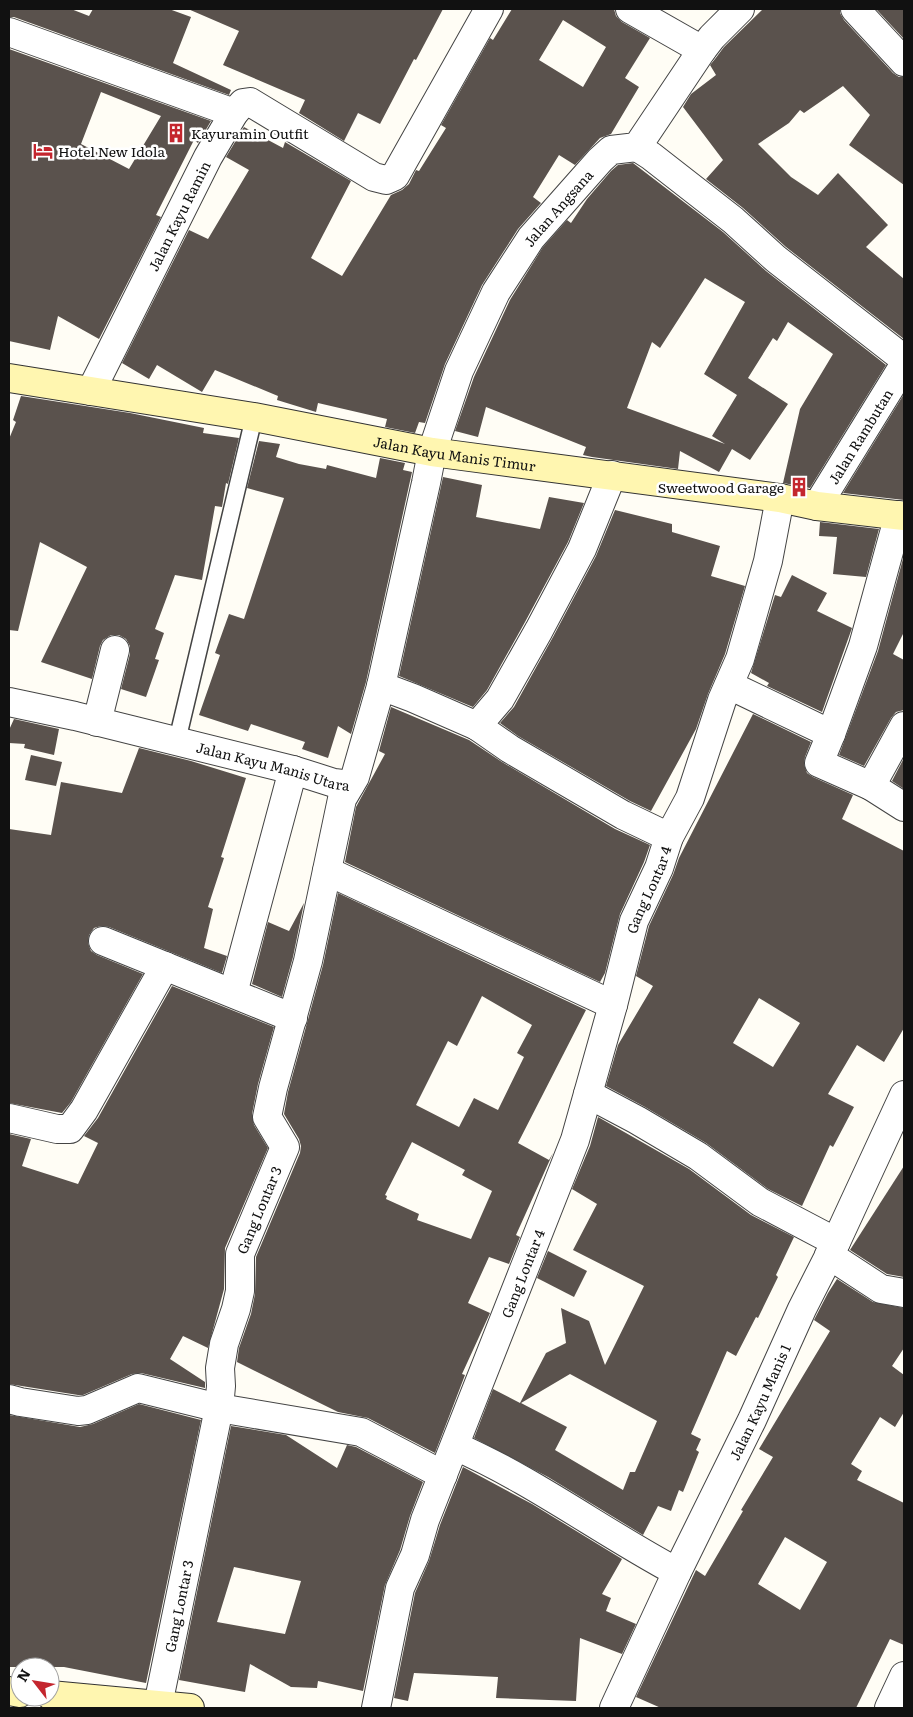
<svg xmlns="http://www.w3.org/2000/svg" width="913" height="1717" font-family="Literata,serif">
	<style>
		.building { fill: #5a524d; fill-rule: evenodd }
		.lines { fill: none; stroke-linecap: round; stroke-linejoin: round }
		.lane-casing { stroke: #444; stroke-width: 19 }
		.street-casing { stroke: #444; stroke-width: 30 }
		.secondary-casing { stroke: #333; stroke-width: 30 }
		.lane { stroke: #fff; stroke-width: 16 }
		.street { stroke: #fff; stroke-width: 28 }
		.secondary { stroke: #fff6b0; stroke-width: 28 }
		.labels { text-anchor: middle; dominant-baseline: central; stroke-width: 5; stroke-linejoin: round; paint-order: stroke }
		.poi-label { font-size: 14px; fill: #111; stroke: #fff; text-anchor: start }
		.street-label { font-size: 14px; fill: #111; stroke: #fff }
	</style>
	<rect width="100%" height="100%" fill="#fffdf5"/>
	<g class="building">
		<polygon points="9,9 71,9 89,16 93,9 169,9 191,17 173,63 231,90 229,95 14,17 9,17"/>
		<polygon points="188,9 443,9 416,60 414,59 380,124 358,113 344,141 299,113 305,100 223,65 239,31"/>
		<path d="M512 9H614L616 16 622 22 650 38 625 78 639 87 611 134 600 138 575 165 559 155 533 197 541 203 518 229 482 285 445 364 425 423 419 422 415 433 385 427 387 419 318 403 316 412 277 400 278 396 215 370 202 392 157 365 149 379 122 363 189 230 208 239 249 170 226 157 244 127 283 148 285 142 351 181 311 258 342 276 391 195 402 190 409 184 416 170 419 171 446 128 441 125 490 38 493 40ZM563 20 606 47 583 87 539 60Z"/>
		<polygon points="763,9 840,9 840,13 844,20 893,73 899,77 904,77 904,185 849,145 870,115 843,86 804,113 800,110 789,123 758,144 791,177 818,195 838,173 888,225 866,247 904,279 904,339 786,247 743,208 706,179 723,160 683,107 691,94 716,75 710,65 715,59 724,47"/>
		<polygon points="876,9 904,9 904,39"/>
		<path d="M9 49 211 121 198 143 194 140 156 215 161 217 99 339 58 316 50 350 9 341ZM101 92 161 116 129 169 81 144Z"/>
		<path d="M633 163 723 232 766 271 886 365 810 488 783 483 800 409 833 354 788 322 777 341 773 338 748 378 788 404 750 460 732 449 719 472 680 451 678 469 592 457 583 455 586 447 486 407 478 437 455 431 474 377 510 300 543 247 567 220 571 223 587 199 611 171 618 165ZM705 278 745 302 704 374 737 395 712 436 725 444 627 408 652 342 660 348Z"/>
		<polygon points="904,394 904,500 843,493"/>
		<polygon points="21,396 130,413 204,428 203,433 239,438 228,484 226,483 222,507 215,506 202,580 175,575 155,629 164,633 155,659 159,660 146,697 121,689 130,654 130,646 126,639 119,635 111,635 103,640 100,646 92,679 41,662 87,567 40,542 18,631 9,630 9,439 16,422 13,420"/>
		<polygon points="259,441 280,444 276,457 299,464 326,469 327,465 376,478 380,458 405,463 403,470 412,472 366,682 351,734 338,726 328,758 302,749 305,742 251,724 248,731 199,715 220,655 215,653 229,614 244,619 284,498 247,488"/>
		<polygon points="443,477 482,485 476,517 540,529 549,497 584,503 568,542 525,622 487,690 473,707 399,676"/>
		<polygon points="615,510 672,524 672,532 720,546 711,576 745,586 725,654 708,694 696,729 651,811 630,801 518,736 500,723 514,707 553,637 596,556"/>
		<polygon points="820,522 879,529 866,577 833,574 837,537 819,536"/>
		<polygon points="904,555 904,632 893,654 904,660 904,710 896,712 891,718 864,766 839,755 878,651"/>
		<polygon points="792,575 827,593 817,611 852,628 822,712 767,686 769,683 751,673 775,595 781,597"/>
		<polygon points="391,707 469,740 502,762 615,829 650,845 644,862 620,914 605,973 600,982 345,862 356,807 385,754 379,751"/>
		<path d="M753 714 811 742 805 757 804 764 807 773 813 777 853 795 842 819 904 851V1028L884 1062 857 1045 828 1094 854 1107 833 1147 830 1145 802 1206 768 1189 706 1143 645 1107 606 1086 618 1045 653 986 636 976 649 926 673 875 679 858ZM759 998 800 1023 773 1067 733 1043Z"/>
		<polygon points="14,719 59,729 54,755 24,748 25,744 9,743 9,730"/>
		<polygon points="139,748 191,761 246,778 221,857 224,858 208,907 213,909 204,948 227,956 222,973 109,927 101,926 94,928 89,935 88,943 91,951 97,955 143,974 71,1102 62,1113 9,1103 9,829 51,835 61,782 122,793"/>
		<polygon points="31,755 62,762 56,786 25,780"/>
		<polygon points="904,758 904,789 892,781"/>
		<path d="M338 893 586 1010 518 1143 549 1160 553 1153 516 1235 520 1237 509 1264 489 1257 468 1303 490 1313 462 1374 465 1375 435 1453 368 1418 338 1412 237 1362 239 1348 251 1314 255 1294 256 1257 300 1153 301 1146 299 1139 284 1114 288 1092 323 965ZM482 996 532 1025 517 1053 524 1057 498 1110 474 1098 459 1127 416 1105 448 1041 457 1046ZM412 1142 465 1170 462 1175 492 1191 471 1239 417 1220 419 1214 386 1199 387 1196 385 1195Z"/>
		<polygon points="304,903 293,957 282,997 252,984 268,922 289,931"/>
		<polygon points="172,986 274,1027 258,1084 252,1114 254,1125 268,1148 225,1248 224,1289 208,1348 183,1336 170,1359 205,1382 205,1388 141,1373 132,1374 83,1395 78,1395 9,1384 9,1134 31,1139 22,1166 78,1184 98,1143 84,1136 98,1118"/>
		<path d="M598 1117 689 1169 751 1215 794 1237 776 1275 778 1277 758 1318 756 1317 736 1356 727 1351 691 1434 701 1439 696 1450 699 1452 683 1492 679 1490 671 1511 658 1506 643 1535 548 1477 474 1438 493 1389 520 1403 546 1353 566 1343 561 1308 589 1321 605 1365 644 1286 573 1250 597 1204 572 1189 590 1146ZM570 1374 657 1421 635 1472H630L623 1490 555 1450 567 1427 521 1403Z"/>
		<polygon points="904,1166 904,1277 887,1274 850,1250"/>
		<polygon points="548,1251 587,1271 574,1297 537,1278"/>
		<path d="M837 1279 873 1302 904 1308V1348L892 1366 904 1375V1412L895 1427 880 1417 851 1464 862 1471 857 1480 904 1503V1645L890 1639 856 1708H661L636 1697 696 1570 705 1576 743 1511 741 1510 773 1457 759 1449 830 1331 814 1320 828 1293ZM785 1537 827 1562 800 1610 758 1584Z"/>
		<polygon points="139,1404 201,1420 146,1683 64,1667 9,1667 9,1415 80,1427 93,1424"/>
		<path d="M231 1426 286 1435 337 1468 347 1445 356 1447 423 1482 410 1516 400 1550 385 1585 363 1691 318 1681 317 1688 291 1687 250 1664 245 1692 179 1680ZM234 1567 301 1581 285 1634 217 1622Z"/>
		<polygon points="463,1467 532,1504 622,1559 602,1594 611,1598 606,1611 636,1624 622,1654 580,1638 576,1701 496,1698 498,1677 414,1673 408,1701 394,1698 415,1593 429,1561 440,1525"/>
	</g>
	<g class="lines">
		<defs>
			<polyline id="lane" points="177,741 254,417"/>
			<g id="street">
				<polyline points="630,9 702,50"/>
				<polyline points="855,9 904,62"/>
				<polyline points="9,32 234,113"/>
				<polyline points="637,147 651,156 733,220 776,259 904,359"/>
				<path id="s1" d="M91 391 208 157 234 113 243 103 250 102 374 177 386 180 395 176 489 9"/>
				<path id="s2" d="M817 506 904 365"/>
				<polyline points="729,685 831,734 819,763 871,786 904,807"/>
				<polyline points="381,686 413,698 477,726 510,749 623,815 669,837"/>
				<path id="s3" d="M9 702 75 716 293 770 334 783 350 785"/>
				<polyline points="97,722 115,650"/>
				<polyline points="477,726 500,699 539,630 582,549 612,475"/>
				<polyline points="831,734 863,646 899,515"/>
				<polyline points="871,786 904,726"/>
				<polyline points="327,871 613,1005"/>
				<polyline points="103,941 293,1018"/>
				<polyline points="236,982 293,770"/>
				<polyline points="588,1094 637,1120 698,1156 760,1202 836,1242"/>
				<polyline points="9,1118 57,1129 70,1129 84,1110 165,966"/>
				<polyline points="829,1255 881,1289 904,1293"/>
				<polyline points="9,1399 20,1402 78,1411 87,1410 138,1388 219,1408 361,1432 443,1475"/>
				<path d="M455 1446C533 1480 602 1532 677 1572"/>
				<path id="s4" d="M158 1705 219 1408 221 1386 220 1368 224 1344 236 1309 240 1291V1254L285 1147 267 1117 273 1088 308 961 342 799 355 777 381 686 426 483 432 452 459 371 496 292 531 238 600 160 611 150 637 147 702 50 712 37 740 9"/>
				<path id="s5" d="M376 1708 400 1588 415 1555 425 1520 575 1140 613 1005 634 921 659 868 669 837 690 798 722 700 740 659 768 561 780 498"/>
				<path id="s6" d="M614 1708 677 1572 752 1420 802 1309 836 1242 904 1095"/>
				<polyline points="889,1708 904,1676"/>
			</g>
			<g id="secondary">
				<path id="s7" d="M9 378 254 417 432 452 780 498 817 506 904 516"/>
				<polyline points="9,1691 20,1693"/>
				<polyline points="50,1695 190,1708"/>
			</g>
		</defs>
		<use href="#lane" class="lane-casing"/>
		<use href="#street" class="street-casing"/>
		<use href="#secondary" class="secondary-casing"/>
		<use href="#lane" class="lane"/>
		<use href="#street" class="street"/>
		<use href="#secondary" class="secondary"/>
	</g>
	<defs>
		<symbol id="building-bare" viewBox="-9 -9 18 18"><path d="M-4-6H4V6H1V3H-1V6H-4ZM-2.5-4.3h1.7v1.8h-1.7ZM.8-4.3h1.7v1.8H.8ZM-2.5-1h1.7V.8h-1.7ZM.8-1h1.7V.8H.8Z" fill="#c4262e" stroke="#fff" stroke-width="2.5" paint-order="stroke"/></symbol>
		<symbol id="hotel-bare" viewBox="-9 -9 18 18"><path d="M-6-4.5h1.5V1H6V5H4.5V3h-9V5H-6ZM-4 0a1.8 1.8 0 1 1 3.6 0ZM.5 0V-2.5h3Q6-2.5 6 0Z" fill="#c4262e" stroke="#fff" stroke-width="2.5" paint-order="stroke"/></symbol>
	</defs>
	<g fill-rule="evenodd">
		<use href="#building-bare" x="162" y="119" width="28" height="28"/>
		<use href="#hotel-bare" x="29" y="137" width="28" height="28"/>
		<use href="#building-bare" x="785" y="473" width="28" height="28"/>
	</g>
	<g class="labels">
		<g class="poi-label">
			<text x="191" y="133">Kayuramin Outfit</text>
			<text x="58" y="151">Hotel New Idola</text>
			<text x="784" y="487" text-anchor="end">Sweetwood Garage</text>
		</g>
		<g class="street-label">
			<text stroke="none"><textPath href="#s4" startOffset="1575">Jalan Angsana</textPath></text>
			<text stroke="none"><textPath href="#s1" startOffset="196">Jalan Kayu Ramin</textPath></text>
			<text stroke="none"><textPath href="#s2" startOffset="82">Jalan Rambutan</textPath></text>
			<text stroke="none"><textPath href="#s7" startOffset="452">Jalan Kayu Manis Timur</textPath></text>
			<text stroke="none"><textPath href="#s3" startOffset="272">Jalan Kayu Manis Utara</textPath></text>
			<text stroke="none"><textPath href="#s5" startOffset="865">Gang Lontar 4</textPath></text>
			<text stroke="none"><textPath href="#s4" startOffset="508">Gang Lontar 3</textPath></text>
			<text stroke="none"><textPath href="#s5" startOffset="460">Gang Lontar 4</textPath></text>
			<text stroke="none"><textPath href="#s6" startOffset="339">Jalan Kayu Manis 1</textPath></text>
			<text stroke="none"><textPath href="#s4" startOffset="101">Gang Lontar 3</textPath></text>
		</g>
	</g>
	<rect width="913" height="1717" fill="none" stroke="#111111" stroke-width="20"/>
	<g transform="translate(35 1682) rotate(301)"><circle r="24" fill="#ffffff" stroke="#a0a0a0"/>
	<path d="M0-4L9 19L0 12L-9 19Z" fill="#c4262e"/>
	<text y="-8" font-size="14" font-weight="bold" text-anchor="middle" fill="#111111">N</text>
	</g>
</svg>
